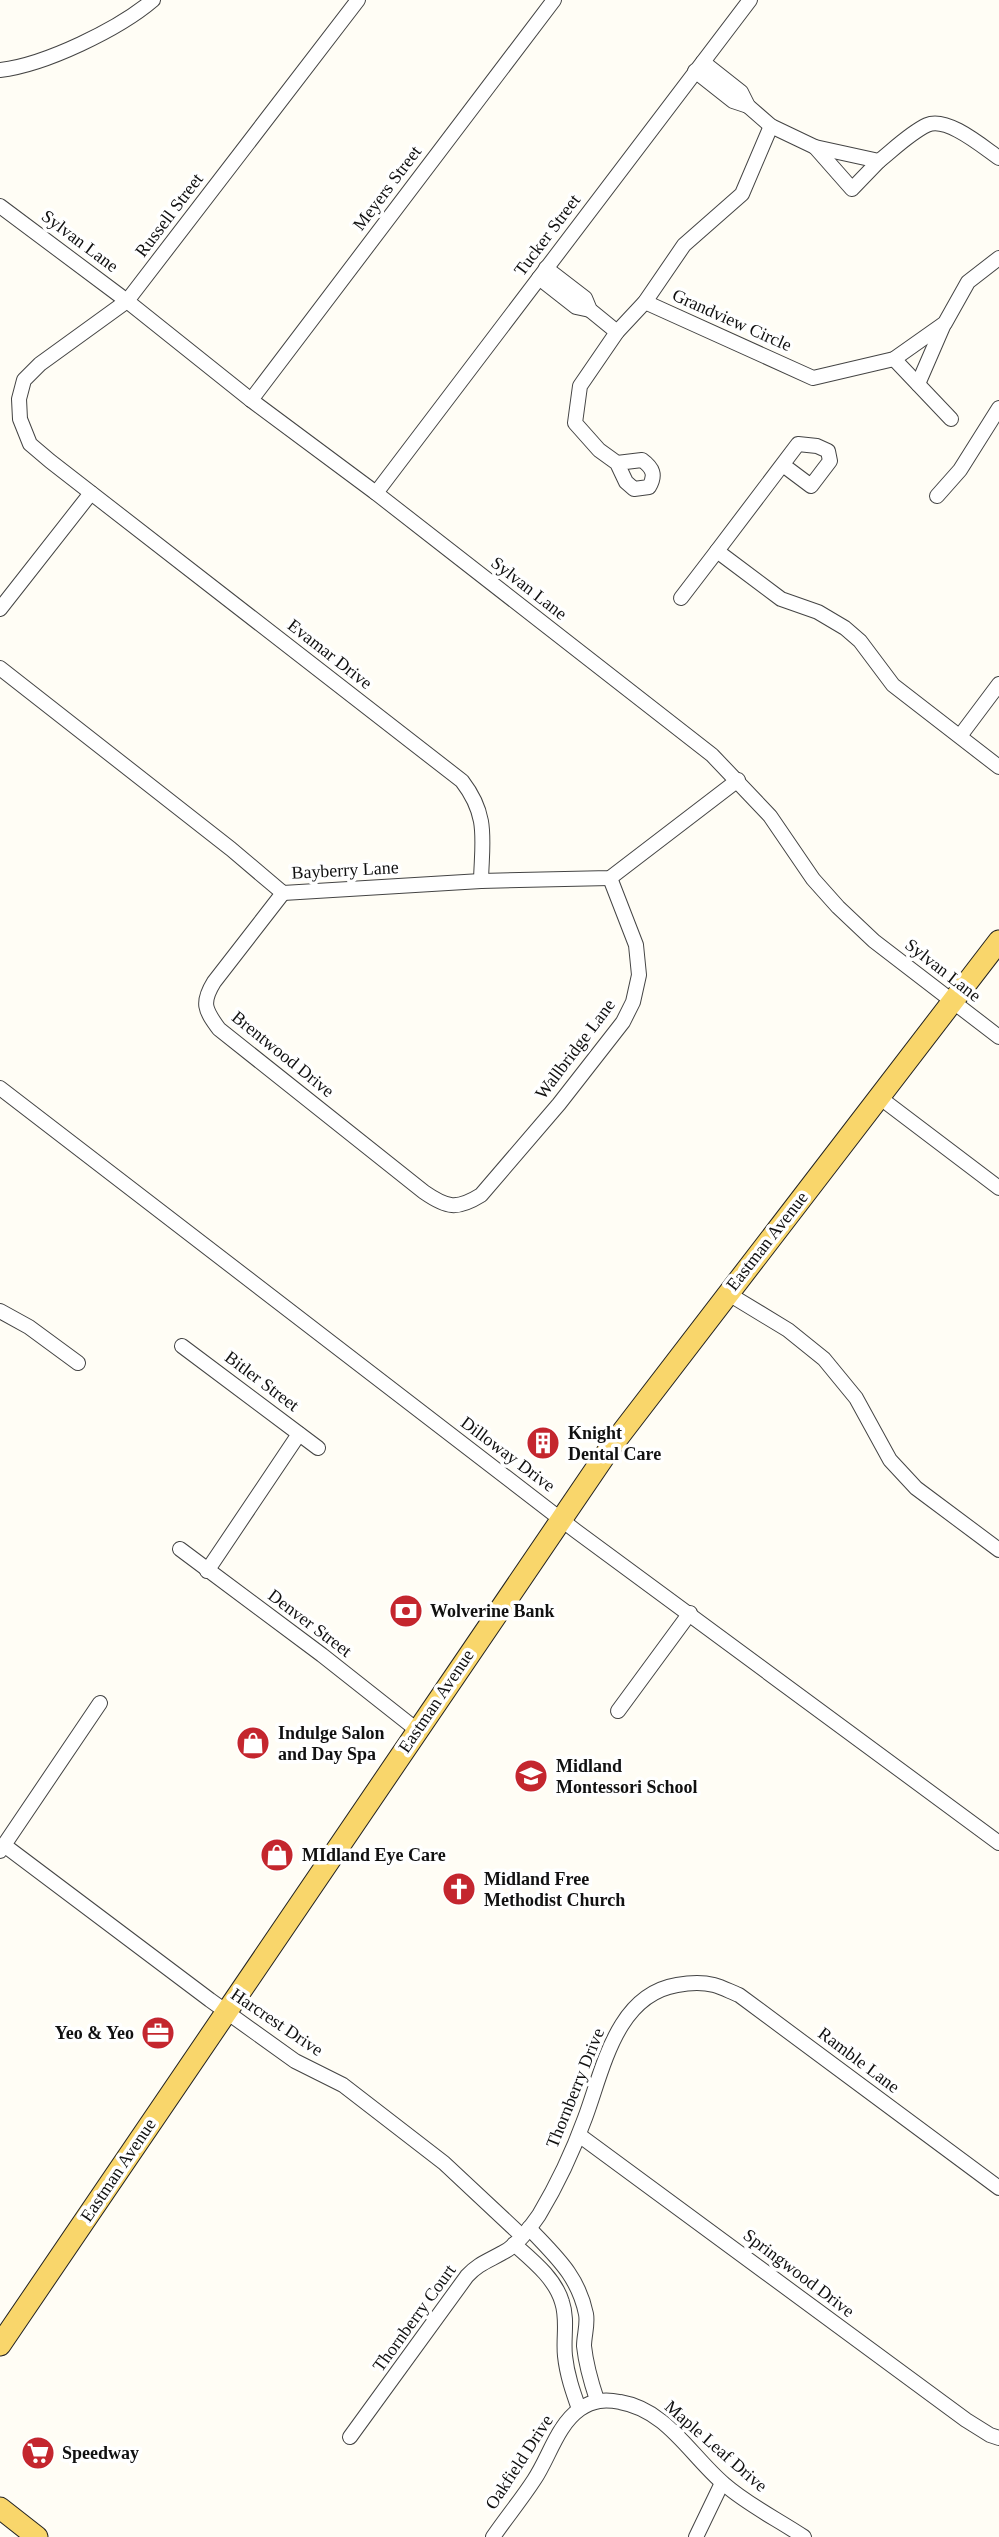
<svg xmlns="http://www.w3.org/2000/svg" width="999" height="2537" font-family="'Times New Roman',serif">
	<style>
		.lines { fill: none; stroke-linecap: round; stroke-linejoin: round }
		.minor-casing { stroke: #444; stroke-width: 16 }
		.primary-casing { stroke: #222; stroke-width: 23 }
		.minor { stroke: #fff; stroke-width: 14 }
		.primary { stroke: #f9d66b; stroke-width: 21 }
		.labels { text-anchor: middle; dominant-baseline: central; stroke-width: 7; stroke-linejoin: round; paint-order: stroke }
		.street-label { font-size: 18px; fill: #111; stroke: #fff }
		.poi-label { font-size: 18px; font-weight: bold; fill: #111; stroke: #fff; text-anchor: start }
	</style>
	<rect width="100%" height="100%" fill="#fffdf5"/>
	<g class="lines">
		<defs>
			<g id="minor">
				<path d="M358 0 127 301 40 364 24 380 19 399 20 419 30 444 50 461 462 781C489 816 482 840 481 881"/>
				<path d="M703 62 741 92 748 106 771 126 815 147 879 161C894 149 910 133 927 125 947 116 983 147 999 158"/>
				<path d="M0 70C45 65 119 29 153 0"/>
				<polyline points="695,71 733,101 748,106"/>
				<polyline points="815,147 852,189 879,161"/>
				<polyline points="0,206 127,301 251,400 376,493 712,755 770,816 813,879 838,907 874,941 999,1037"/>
				<polyline points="546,268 585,298 590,310 617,332"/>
				<polyline points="539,278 576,307 590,310"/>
				<polyline points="645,302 813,378 894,359 945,323 968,282 999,258"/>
				<polyline points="894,359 951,419"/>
				<polyline points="918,384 944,324"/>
				<polyline points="251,400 554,0"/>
				<path d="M617 463 642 460C653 468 656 475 649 487L634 489 626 482 617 463 599 450 575 423 580 386 617 332 645 302 684 245 742 194 771 126"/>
				<polyline points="783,465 811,486 830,461 828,451 817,446 798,444 717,551 781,599 818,612 845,628 860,641 893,685 999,767"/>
				<polyline points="376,493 750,0"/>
				<polyline points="937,496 960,470 999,408"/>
				<polyline points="681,598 717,551"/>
				<polyline points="0,609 91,493"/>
				<polyline points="0,668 231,849 283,893 481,881 610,878 738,780"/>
				<polyline points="960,736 999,684"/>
				<path d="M283 893 214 982C201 1003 205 1010 219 1029L424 1192C447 1208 457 1210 481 1195L559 1104 623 1022 633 1002 639 975 636 945 610 878"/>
				<polyline points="0,1088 576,1531 999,1843"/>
				<polyline points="879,1097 999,1188"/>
				<polyline points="727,1293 788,1330 824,1359 856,1398 890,1460 916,1488 999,1550"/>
				<polyline points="0,1311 29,1327 78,1363"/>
				<polyline points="182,1346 318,1448"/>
				<polyline points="180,1549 322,1655 417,1730"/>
				<polyline points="207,1571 299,1434"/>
				<polyline points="618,1711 690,1613"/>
				<polyline points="4,1845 210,2000 295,2061 343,2085 444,2163 522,2236"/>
				<polyline points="0,1851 100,1703"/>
				<polyline points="579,2135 966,2420 990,2435 999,2438"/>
				<path d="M529 2228C555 2256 578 2275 586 2314 588 2324 584 2336 584 2346 586 2365 591 2382 597 2400"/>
				<path d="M514 2244C532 2260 555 2278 562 2302 568 2320 563 2338 565 2356 567 2375 573 2392 579 2409"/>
				<path d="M350 2437 467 2276C478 2264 488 2261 502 2253 517 2246 530 2228 539 2215 557 2185 573 2151 585 2118 603 2070 616 1995 677 1985 688 1983 702 1982 714 1985 722 1987 731 1992 739 1995L999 2188"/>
				<path d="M493 2537C506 2518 521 2500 534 2480 549 2458 557 2425 580 2409 593 2400 605 2399 620 2402 667 2410 690 2455 724 2484 748 2505 777 2519 804 2537"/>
				<polyline points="696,2537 722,2483"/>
			</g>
			<g id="primary">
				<polyline points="0,2345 610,1448 999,941"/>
				<polyline points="0,2508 37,2537"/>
			</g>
		</defs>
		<use href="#minor" class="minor-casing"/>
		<use href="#primary" class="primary-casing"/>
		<use href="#minor" class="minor"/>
		<use href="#primary" class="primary"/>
	</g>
	<defs>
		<symbol id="building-disc" viewBox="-11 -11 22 22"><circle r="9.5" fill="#c4262e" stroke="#fff"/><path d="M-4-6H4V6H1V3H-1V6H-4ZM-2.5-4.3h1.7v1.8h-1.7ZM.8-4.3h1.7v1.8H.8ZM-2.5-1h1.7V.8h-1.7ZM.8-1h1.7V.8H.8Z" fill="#fff"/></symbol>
		<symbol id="bank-disc" viewBox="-11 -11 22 22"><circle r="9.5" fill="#c4262e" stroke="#fff"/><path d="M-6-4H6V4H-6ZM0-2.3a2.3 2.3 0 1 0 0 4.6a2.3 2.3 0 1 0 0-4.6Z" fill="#fff"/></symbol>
		<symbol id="shop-disc" viewBox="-11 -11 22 22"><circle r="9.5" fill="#c4262e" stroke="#fff"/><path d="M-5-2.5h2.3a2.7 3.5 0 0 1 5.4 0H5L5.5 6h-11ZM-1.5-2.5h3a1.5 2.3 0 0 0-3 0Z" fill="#fff"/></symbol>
		<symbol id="school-disc" viewBox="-11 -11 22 22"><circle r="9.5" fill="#c4262e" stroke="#fff"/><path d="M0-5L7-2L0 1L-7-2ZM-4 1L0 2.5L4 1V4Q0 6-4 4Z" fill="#fff"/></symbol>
		<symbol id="church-disc" viewBox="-11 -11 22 22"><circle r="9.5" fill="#c4262e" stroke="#fff"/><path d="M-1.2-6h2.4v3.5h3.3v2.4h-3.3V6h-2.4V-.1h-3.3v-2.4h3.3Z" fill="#fff"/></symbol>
		<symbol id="office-disc" viewBox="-11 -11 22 22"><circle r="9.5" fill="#c4262e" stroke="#fff"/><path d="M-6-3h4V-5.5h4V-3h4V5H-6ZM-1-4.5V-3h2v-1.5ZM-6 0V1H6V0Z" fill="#fff"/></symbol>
		<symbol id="supermarket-disc" viewBox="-11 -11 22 22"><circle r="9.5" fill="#c4262e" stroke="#fff"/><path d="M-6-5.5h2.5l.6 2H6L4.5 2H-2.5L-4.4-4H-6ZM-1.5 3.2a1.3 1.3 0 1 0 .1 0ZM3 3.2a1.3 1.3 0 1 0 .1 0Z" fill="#fff"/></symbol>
	</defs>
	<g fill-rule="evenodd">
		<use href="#building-disc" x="524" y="1424" width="38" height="38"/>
		<use href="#bank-disc" x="387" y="1592" width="38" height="38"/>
		<use href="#shop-disc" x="234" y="1724" width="38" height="38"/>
		<use href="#school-disc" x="512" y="1757" width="38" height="38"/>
		<use href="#shop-disc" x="258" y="1836" width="38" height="38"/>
		<use href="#church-disc" x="440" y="1870" width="38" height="38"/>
		<use href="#office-disc" x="139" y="2014" width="38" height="38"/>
		<use href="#supermarket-disc" x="19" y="2434" width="38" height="38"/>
	</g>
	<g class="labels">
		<g class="street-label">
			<text transform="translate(387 188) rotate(-53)">Meyers Street</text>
			<text transform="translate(169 215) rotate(-53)">Russell Street</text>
			<text transform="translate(547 235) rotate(-53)">Tucker Street</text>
			<text transform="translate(80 241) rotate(37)">Sylvan Lane</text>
			<text transform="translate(732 320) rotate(24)">Grandview Circle</text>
			<text transform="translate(529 588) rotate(38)">Sylvan Lane</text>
			<text transform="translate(330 654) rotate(38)">Evamar Drive</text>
			<text transform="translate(345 870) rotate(-3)">Bayberry Lane</text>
			<text transform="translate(943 970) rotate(38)">Sylvan Lane</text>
			<text transform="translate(575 1049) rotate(-53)">Wallbridge Lane</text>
			<text transform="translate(283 1054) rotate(39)">Brentwood Drive</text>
			<text transform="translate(767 1241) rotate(-52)">Eastman Avenue</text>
			<text transform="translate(262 1381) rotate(37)">Bitler Street</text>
			<text transform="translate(508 1454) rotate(37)">Dilloway Drive</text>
			<text transform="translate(310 1623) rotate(37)">Denver Street</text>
			<text transform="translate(436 1701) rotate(-56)">Eastman Avenue</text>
			<text transform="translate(277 2022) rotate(34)">Harcrest Drive</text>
			<text transform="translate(859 2060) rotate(37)">Ramble Lane</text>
			<text transform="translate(575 2088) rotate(-68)">Thornberry Drive</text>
			<text transform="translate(118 2170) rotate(-56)">Eastman Avenue</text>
			<text transform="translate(799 2273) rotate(37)">Springwood Drive</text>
			<text transform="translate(414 2318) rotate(-54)">Thornberry Court</text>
			<text transform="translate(716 2446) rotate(41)">Maple Leaf Drive</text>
			<text transform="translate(519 2462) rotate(-57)">Oakfield Drive</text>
		</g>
		<g class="poi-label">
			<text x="568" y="1433">Knight<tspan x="568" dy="21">Dental Care</tspan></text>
			<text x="430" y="1611">Wolverine Bank</text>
			<text x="278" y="1733">Indulge Salon<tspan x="278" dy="21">and Day Spa</tspan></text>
			<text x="556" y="1766">Midland<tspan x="556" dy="21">Montessori School</tspan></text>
			<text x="302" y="1855">MIdland Eye Care</text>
			<text x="484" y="1879">Midland Free<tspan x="484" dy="21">Methodist Church</tspan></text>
			<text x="134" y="2033" text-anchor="end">Yeo &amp; Yeo</text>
			<text x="62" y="2453">Speedway</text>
		</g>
	</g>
</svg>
